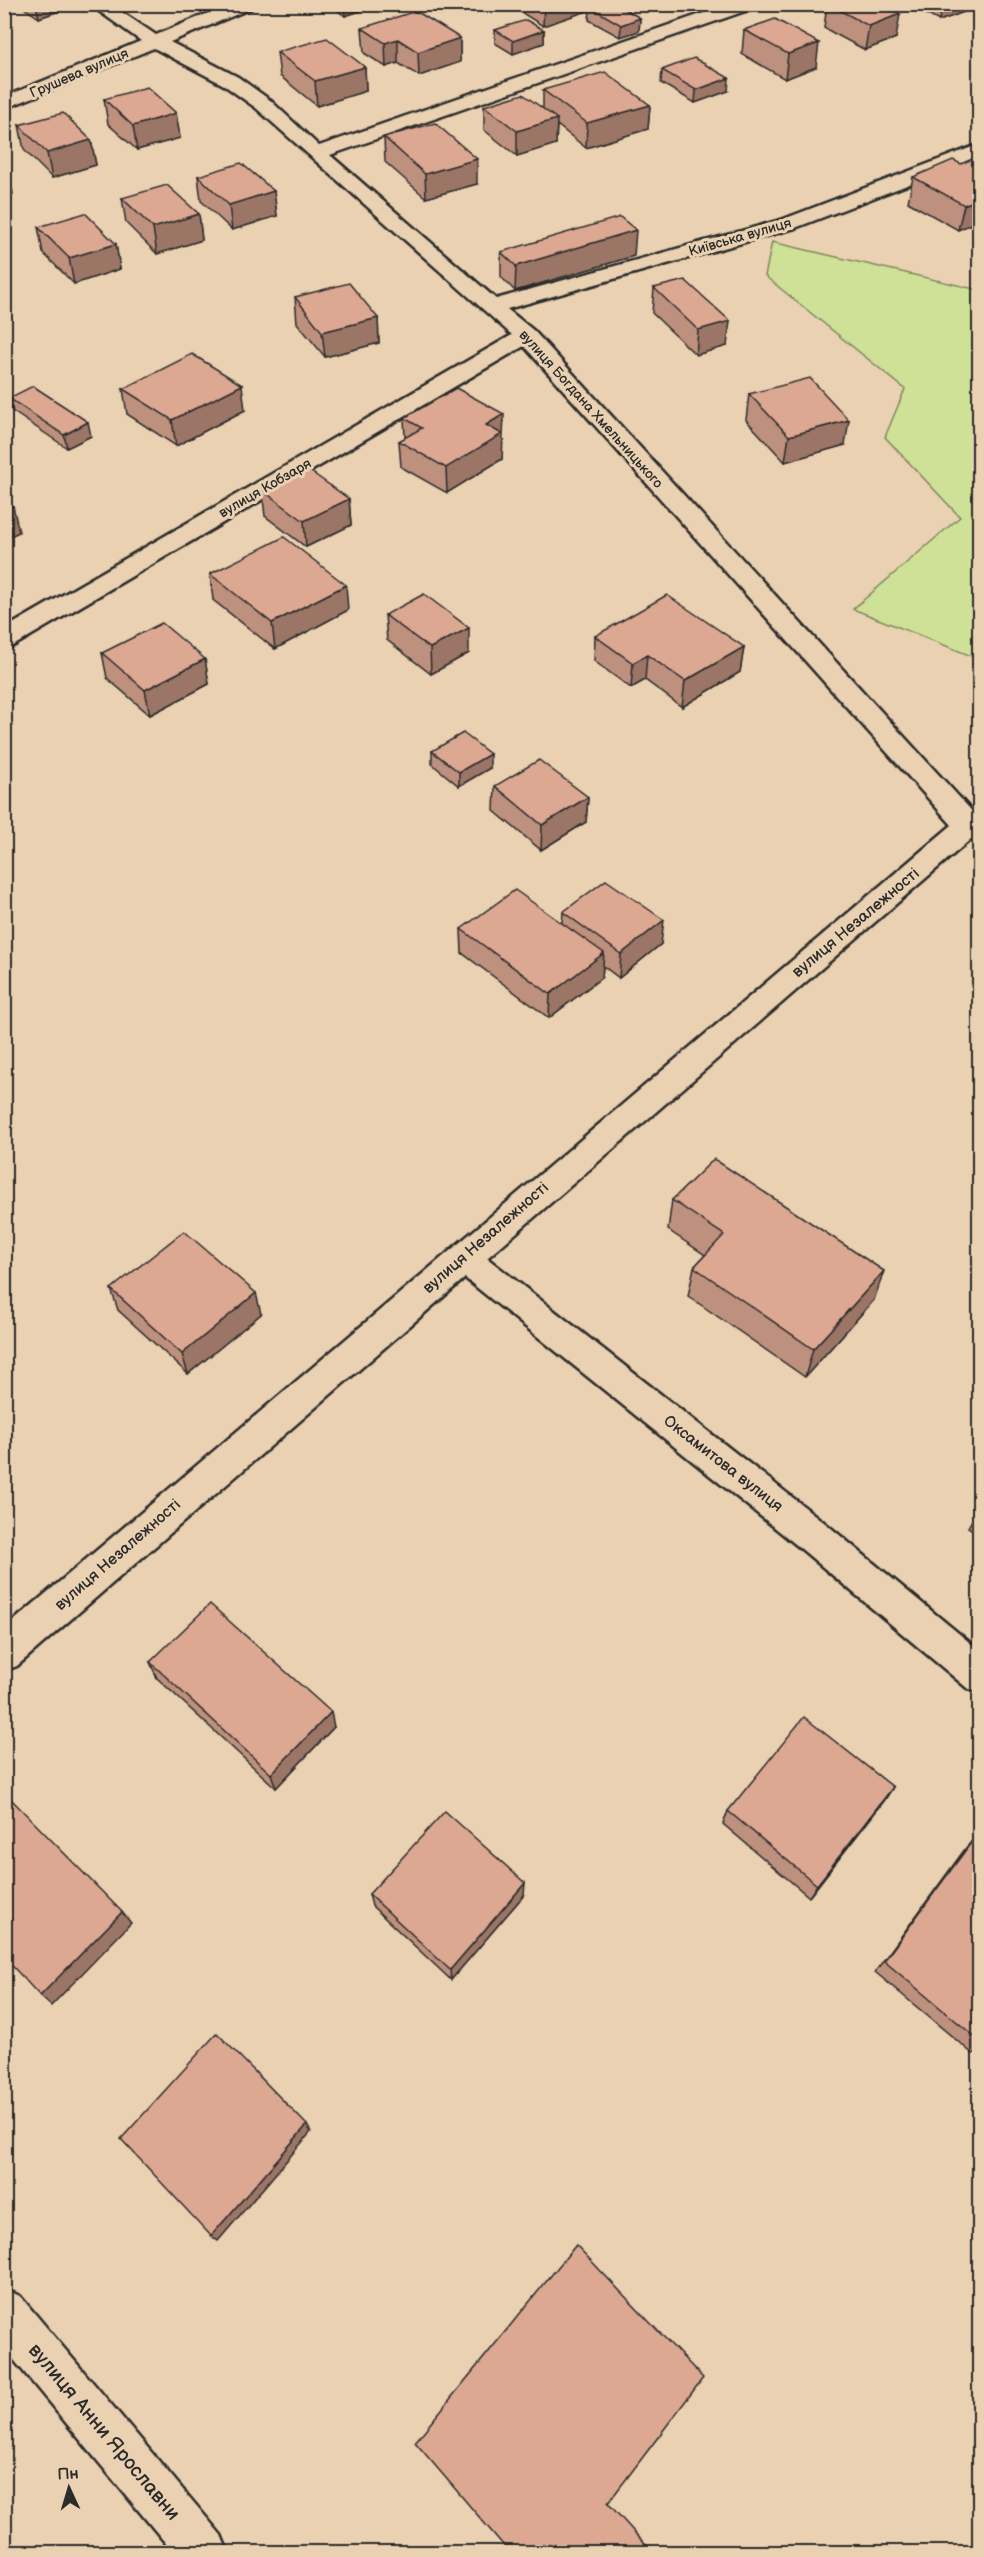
<svg xmlns="http://www.w3.org/2000/svg" width="984" height="2557" font-family="'Balsamiq Sans',sans-serif">
	<style>
		.green { fill: #cfe196; stroke: #7d8660; stroke-width: 1.5 }
		.lines { fill: none; stroke-linecap: round; stroke-linejoin: round }
		.street-casing { stroke: #2b2b2b; stroke-width: 5 }
		.street { fill: #e9d1b1; fill-rule: evenodd }
		.wall { fill: #be907e; stroke: #2b2b2b; stroke-width: 1.5 }
		.shaded-wall { fill: #9b7666; stroke: #2b2b2b; stroke-width: 1.5 }
		.building { fill: #dda892; stroke: #2b2b2b; stroke-width: 1.5 }
		.labels { text-anchor: middle; dominant-baseline: central; stroke-width: 6; stroke-linejoin: round; paint-order: stroke }
		.far-street-label { font-size: 14px; fill: #2b2b2b; stroke: #e9d1b1 }
		.street-label { font-size: 16px; fill: #2b2b2b; stroke: #e9d1b1 }
		.near-street-label { font-size: 20px; fill: #2b2b2b; stroke: #e9d1b1 }
	</style>
	<rect width="100%" height="100%" fill="#e9d1b1"/>
	<filter id="ink" filterUnits="userSpaceOnUse"><feTurbulence type="fractalNoise" baseFrequency=".0167" numOctaves="2"/><feDisplacementMap in="SourceGraphic" scale="12" xChannelSelector="R" yChannelSelector="G"/><feConvolveMatrix kernelMatrix="1 2 1 2 8 2 1 2 1" color-interpolation-filters="sRGB"/></filter>
	<g filter="url(#ink)">
		<polygon class="green" points="772,242 979,290 979,659 853,609 960,517 885,437 905,389 765,276"/>
		<g class="lines">
			<defs>
				<g id="street">
					<polygon points="89,4 110,4 156,35 230,4 254,4 252,8 170,42 238,77 270,100 319,146 730,4 756,4 754,8 330,155 496,299 781,220 980,144 980,157 795,228 507,309 534,331 980,820 980,842 971,839 487,1258 825,1523 980,1651 980,1693 967,1688 799,1547 465,1278 17,1666 4,1671 4,1629 952,825 524,346 13,646 4,648 4,629 512,335 256,108 224,85 154,48 4,109 4,97 141,41"/>
					<polygon points="4,2289 20,2296 221,2535 228,2552 173,2552 4,2348"/>
				</g>
			</defs>
			<use href="#street" class="street-casing"/>
			<use href="#street" class="street"/>
		</g>
		<g class="wall">
			<polygon points="18,4 67,4 68,8 39,18"/>
			<polygon points="327,4 382,4 345,16"/>
			<polygon points="508,4 616,4 640,18 639,31 620,37 589,20 590,10 543,26"/>
			<polygon points="827,4 881,4 896,38 865,50 824,28"/>
			<polygon points="907,4 968,4 967,11 939,21"/>
			<polygon points="362,28 460,38 460,62 419,76 398,63 386,67 364,53"/>
			<polygon points="495,30 544,30 544,43 513,54 495,43"/>
			<polygon points="744,30 816,67 785,79 742,54"/>
			<polygon points="277,52 365,67 366,91 317,106 280,76"/>
			<polygon points="662,70 728,91 695,103 661,83"/>
			<polygon points="543,90 650,105 648,129 586,148 557,125 556,144 517,156 484,130 484,106 543,109"/>
			<polygon points="104,99 176,113 180,138 137,150 108,124"/>
			<polygon points="19,125 91,140 96,165 52,178 24,150"/>
			<polygon points="384,137 477,184 426,198 385,162"/>
			<polygon points="980,163 980,220 958,230 908,202 913,177 961,164"/>
			<polygon points="198,176 274,191 277,216 232,230 201,201"/>
			<polygon points="122,198 199,214 202,240 157,254 126,223"/>
			<polygon points="38,227 116,244 120,269 74,284 43,253"/>
			<polygon points="501,252 634,256 515,291 501,277"/>
			<polygon points="654,288 727,346 696,355 652,313"/>
			<polygon points="295,297 378,318 379,343 325,357 297,323"/>
			<polygon points="123,389 245,410 176,446 127,414"/>
			<polygon points="749,394 845,445 785,462 746,420"/>
			<polygon points="9,398 91,436 67,448 12,411"/>
			<polygon points="404,418 504,440 502,441 502,459 447,493 401,467 399,441 405,438"/>
			<polygon points="262,490 349,499 351,525 306,547 265,516"/>
			<polygon points="210,574 348,610 275,649 213,600"/>
			<polygon points="385,615 469,653 431,674 387,640"/>
			<polygon points="595,636 744,647 740,672 682,707 645,680 631,688 594,661"/>
			<polygon points="102,653 205,659 209,684 150,715 107,678"/>
			<polygon points="432,751 490,768 459,786 432,764"/>
			<polygon points="495,786 588,797 586,822 541,850 494,811"/>
			<polygon points="563,912 661,944 619,978 603,966 602,977 549,1018 462,953 461,929 562,924"/>
			<polygon points="672,1200 874,1300 805,1377 688,1296 694,1267 705,1255 668,1230"/>
			<polygon points="111,1289 261,1314 188,1374 118,1310"/>
			<polygon points="980,1506 980,1535 968,1527"/>
			<polygon points="150,1662 334,1727 276,1788 157,1678"/>
			<polygon points="893,1787 884,1801 809,1897 723,1824 728,1811"/>
			<polygon points="976,1836 980,1839 980,2049 973,2054 875,1972 965,1849"/>
			<polygon points="369,1894 524,1895 451,1980 372,1906"/>
		</g>
		<g class="shaded-wall">
			<polygon points="38,4 67,4 68,8 39,18 36,5"/>
			<polygon points="344,4 382,4 345,16"/>
			<polygon points="544,4 597,4 590,7 590,10 543,26"/>
			<polygon points="951,4 968,4 967,11 939,21 941,8"/>
			<polygon points="900,14 896,38 865,50 869,26"/>
			<polygon points="640,18 639,31 620,37 621,25"/>
			<polygon points="544,30 544,43 513,54 513,41"/>
			<polygon points="460,38 460,62 419,76 418,52"/>
			<polygon points="398,39 398,63 386,67 385,43"/>
			<polygon points="819,43 816,67 785,79 788,54"/>
			<polygon points="365,67 366,91 317,106 315,81"/>
			<polygon points="729,78 728,91 695,103 696,90"/>
			<polygon points="650,105 648,129 586,148 587,123"/>
			<polygon points="176,113 180,138 137,150 133,126"/>
			<polygon points="557,119 556,144 517,156 517,131"/>
			<polygon points="91,140 96,165 52,178 47,153"/>
			<polygon points="477,159 477,184 426,198 425,174"/>
			<polygon points="8,169 13,194 4,197 4,170"/>
			<polygon points="274,191 277,216 232,230 229,205"/>
			<polygon points="980,198 980,220 958,230 964,205"/>
			<polygon points="199,214 202,240 157,254 153,228"/>
			<polygon points="636,230 634,256 515,291 516,266"/>
			<polygon points="116,244 120,269 74,284 69,258"/>
			<polygon points="378,318 379,343 325,357 322,332"/>
			<polygon points="730,321 727,346 696,355 698,330"/>
			<polygon points="242,385 245,410 176,446 172,420"/>
			<polygon points="504,414 502,459 447,493 446,468 486,425"/>
			<polygon points="849,420 845,445 785,462 789,436"/>
			<polygon points="88,422 91,436 67,448 64,435"/>
			<polygon points="349,499 351,525 306,547 304,521"/>
			<polygon points="13,506 19,532 4,539 4,510"/>
			<polygon points="346,585 348,610 275,649 272,623"/>
			<polygon points="469,628 469,653 431,674 430,648"/>
			<polygon points="744,647 740,672 682,707 685,681"/>
			<polygon points="647,655 645,680 631,688 633,663"/>
			<polygon points="205,659 209,684 150,715 145,690"/>
			<polygon points="490,754 490,768 459,786 459,772"/>
			<polygon points="588,797 586,822 541,850 542,825"/>
			<polygon points="664,920 661,944 619,978 621,954"/>
			<polygon points="604,953 602,977 549,1018 550,994"/>
			<polygon points="884,1271 874,1300 805,1377 813,1349"/>
			<polygon points="256,1293 261,1314 188,1374 182,1354"/>
			<polygon points="331,1712 334,1727 276,1788 271,1774"/>
			<polygon points="893,1787 884,1801 809,1897 817,1885"/>
			<polygon points="525,1883 524,1895 451,1980 450,1970"/>
			<polygon points="122,1912 131,1923 51,2006 40,1996"/>
			<polygon points="307,2125 311,2132 218,2241 211,2236"/>
			<polygon points="112,2547 117,2553 103,2553 102,2551"/>
		</g>
		<g class="building">
			<polygon points="596,4 616,4 640,18 621,25 590,7"/>
			<polygon points="828,4 881,4 900,14 869,26"/>
			<polygon points="934,4 951,4 941,8"/>
			<polygon points="416,11 460,38 418,52 398,39 385,43 362,28"/>
			<polygon points="775,19 819,43 788,54 744,30"/>
			<polygon points="526,20 544,30 513,41 495,30"/>
			<polygon points="327,38 365,67 315,81 277,52"/>
			<polygon points="694,58 729,78 696,90 662,70"/>
			<polygon points="605,72 650,105 587,123 543,90"/>
			<polygon points="147,87 176,113 133,126 104,99"/>
			<polygon points="523,94 557,119 517,131 484,106"/>
			<polygon points="63,113 91,140 47,153 19,125"/>
			<polygon points="435,123 477,159 425,174 384,137"/>
			<polygon points="972,159 980,163 980,198 964,205 913,177 953,160 961,164"/>
			<polygon points="241,163 274,191 229,205 198,176"/>
			<polygon points="167,185 199,214 153,228 122,198"/>
			<polygon points="85,213 116,244 69,258 38,227"/>
			<polygon points="620,217 636,230 516,266 501,252"/>
			<polygon points="685,280 730,321 698,330 654,288"/>
			<polygon points="349,283 378,318 322,332 295,297"/>
			<polygon points="192,354 242,385 172,420 123,389"/>
			<polygon points="810,378 849,420 789,436 749,394"/>
			<polygon points="33,386 88,422 64,435 9,398"/>
			<polygon points="456,388 504,414 486,425 502,434 446,468 399,441 422,428 404,418"/>
			<polygon points="307,469 349,499 304,521 262,490"/>
			<polygon points="4,500 13,506 4,510"/>
			<polygon points="284,537 346,585 272,623 210,574"/>
			<polygon points="424,594 469,628 430,648 385,615"/>
			<polygon points="667,595 744,647 685,681 647,655 633,663 595,636"/>
			<polygon points="162,623 205,659 145,690 102,653"/>
			<polygon points="463,733 490,754 459,772 432,751"/>
			<polygon points="539,760 588,797 542,825 495,786"/>
			<polygon points="606,880 664,920 621,954 563,912"/>
			<polygon points="515,890 604,953 550,994 461,929"/>
			<polygon points="714,1159 884,1271 813,1349 694,1267 724,1235 672,1200"/>
			<polygon points="184,1231 256,1293 182,1354 111,1289"/>
			<polygon points="210,1604 331,1712 271,1774 150,1662"/>
			<polygon points="804,1717 893,1787 817,1885 728,1811"/>
			<polygon points="8,1796 122,1912 40,1996 4,1957 4,1799"/>
			<polygon points="445,1811 525,1883 450,1970 369,1894"/>
			<polygon points="976,1836 980,1839 980,2041 884,1961"/>
			<polygon points="217,2033 307,2125 211,2236 121,2139"/>
			<polygon points="576,2245 703,2378 608,2503 653,2553 510,2553 415,2442"/>
		</g>
	</g>
	<g class="labels">
		<g class="far-street-label">
			<text transform="translate(79 73) rotate(-23)">Грушева вулиця</text>
			<text transform="translate(740 237) rotate(-16)">Київська вулиця</text>
			<text transform="translate(591 409) rotate(48)">вулиця Богдана Хмельницького</text>
			<text transform="translate(265 488) rotate(-30)">вулиця Кобзаря</text>
		</g>
		<g class="street-label">
			<text transform="translate(856 923) rotate(-40)">вулиця Незалежності</text>
			<text transform="translate(486 1238) rotate(-41)">вулиця Незалежності</text>
			<text transform="translate(723 1464) rotate(38)">Оксамитова вулиця</text>
			<text transform="translate(118 1555) rotate(-41)">вулиця Незалежності</text>
		</g>
		<g class="near-street-label">
			<text transform="translate(104 2432) rotate(50)">вулиця Анни Ярославни</text>
		</g>
	</g>
	<rect width="984" height="2557" fill="none" stroke="#e9d1b1" stroke-width="24"/>
	<rect x="12" y="12" width="960" height="2533" fill="none" stroke="#2b2b2b" stroke-width="2" filter="url(#ink)"/>
	<g transform="translate(69 2488) rotate(356)" stroke="#e9d1b1" stroke-width="4.5" paint-order="stroke">
	<path d="M0-4.5L10 22L0 15L-10 22Z" fill="#2b2b2b"/>
	<text y="-9" font-size="16" font-weight="bold" text-anchor="middle" fill="#2b2b2b">Пн</text>
	</g>
</svg>
